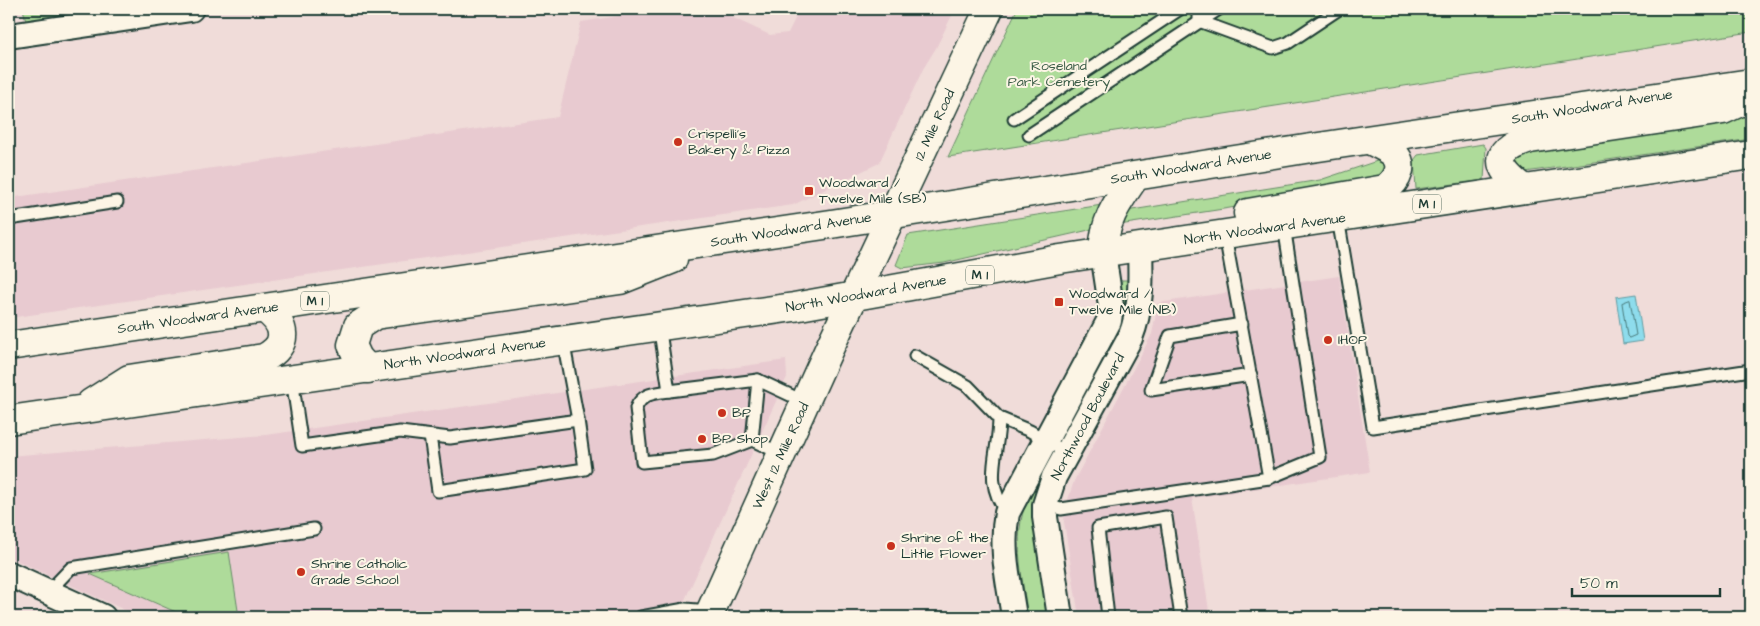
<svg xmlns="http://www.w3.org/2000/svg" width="1760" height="626" font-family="'Architects Daughter',sans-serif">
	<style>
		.built { fill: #e8cad0 }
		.green { fill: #aedb9a; stroke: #668c67 }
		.water { fill: #8edcec; stroke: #629ca2 }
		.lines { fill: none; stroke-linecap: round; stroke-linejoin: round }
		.shore { stroke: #4b7d7e; stroke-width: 1 }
		.lane-casing { stroke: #1f3d34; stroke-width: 15 }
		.street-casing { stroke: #1f3d34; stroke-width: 28 }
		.secondary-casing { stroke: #1f3d34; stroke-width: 31 }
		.primary-casing { stroke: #1f3d34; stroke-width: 31 }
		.lane { stroke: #fcf5e5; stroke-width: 11 }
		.street { stroke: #fcf5e5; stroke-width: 24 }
		.secondary { stroke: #fcf5e5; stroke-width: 28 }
		.primary { stroke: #fcf5e5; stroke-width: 28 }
		.poi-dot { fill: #c8321e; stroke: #fcf5e5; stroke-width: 2 }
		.labels { text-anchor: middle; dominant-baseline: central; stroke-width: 4; stroke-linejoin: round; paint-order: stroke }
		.shield { fill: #fcf5e5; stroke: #617469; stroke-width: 1 }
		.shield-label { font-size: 12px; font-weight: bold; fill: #1f3d34 }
		.park-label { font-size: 14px; fill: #3c5d48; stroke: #fcf5e5 }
		.street-label { font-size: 14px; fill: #1f3d34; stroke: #fcf5e5 }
		.poi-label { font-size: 14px; fill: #1f3d34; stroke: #fcf5e5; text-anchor: start }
	</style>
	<rect width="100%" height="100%" fill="#f0dcd9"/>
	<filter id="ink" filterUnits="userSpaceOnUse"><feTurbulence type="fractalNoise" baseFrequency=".02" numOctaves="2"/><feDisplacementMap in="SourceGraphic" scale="10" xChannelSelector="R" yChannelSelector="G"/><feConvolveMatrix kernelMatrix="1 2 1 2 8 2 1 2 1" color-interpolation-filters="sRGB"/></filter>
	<g filter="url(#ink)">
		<g class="built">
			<polygon points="662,9 714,9 770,35 788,33 800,9 955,9 936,48 923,69 879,163 793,205 9,318 9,198 558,117 581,22"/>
			<polygon points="1339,276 1370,472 1192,498 1210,617 1079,617 1064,522 1065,509 1074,481 1152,334 1158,303"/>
			<polygon points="786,360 787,377 677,617 140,617 9,557 9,456 266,435"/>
		</g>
		<g class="green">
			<polygon points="23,9 129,9 38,22 26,21"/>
			<polygon points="1017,9 1751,9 1751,32 948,157"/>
			<polygon points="1751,111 1751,139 1525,172 1515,162 1516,154"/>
			<polygon points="1483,144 1486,148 1484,180 1416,189 1414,160 1418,155"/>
			<polygon points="1377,161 1384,163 1389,171 1380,185 1119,225 1128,211 1132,210 1320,180"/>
			<polygon points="1102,205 1098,228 944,263 902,268 896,265 908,235"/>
			<path d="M1122 280H1131L1125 321 1063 436 1124 317C1125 305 1118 291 1122 280Z"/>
			<path d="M1043 471 1034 499V508L1053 617H1028C1022 574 1010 532 1031 491 1035 484 1038 476 1043 471Z"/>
			<polygon points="229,552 239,617 187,617 90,574"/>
		</g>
		<polygon class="water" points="1636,294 1643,341 1623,344 1616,297"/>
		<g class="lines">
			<polygon class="shore" points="1630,300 1636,335 1629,338 1627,336 1622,303"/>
			<defs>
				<g id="lane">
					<polyline points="1199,9 1199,21 1273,48 1288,43 1339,9"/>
					<polyline points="1014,119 1180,9"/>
					<polyline points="1029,135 1219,9"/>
					<polyline points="1338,218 1373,427 1751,370"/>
					<polyline points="9,219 117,202"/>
					<polyline points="1242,324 1170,336 1151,390 1251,375"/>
					<polyline points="659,325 669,391 758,380 805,402"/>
					<polyline points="915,356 968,386 999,418 1030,431 1067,453"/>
					<polyline points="292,379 302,446 400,432 450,438 578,420 563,340"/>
					<polyline points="758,380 752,440 782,454"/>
					<path d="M669 391C655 393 642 393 636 408L642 462 713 455 752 440"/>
					<path d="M999 418C999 456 982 480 1007 513"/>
					<polyline points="430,436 438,491 585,469 578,420"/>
					<polyline points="1269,478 1320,457 1284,226"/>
					<polyline points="1045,505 1061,509 1269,478 1225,235"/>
					<polyline points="48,592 71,568 314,529"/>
					<polyline points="641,617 685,609 710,611"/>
					<polyline points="1108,617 1098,528 1166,517 1181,617"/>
				</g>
				<g id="street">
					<polyline points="9,36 191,9"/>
					<polyline points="9,574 103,617"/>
					<path d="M1014 617C1009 582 1000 549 1007 513L1109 321 1111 306 1103 253"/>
					<path d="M1060 617 1045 517V505L1054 477 1130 338C1142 308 1141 279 1140 247"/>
				</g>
				<polyline id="secondary" points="708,617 829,349 989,9"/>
				<g id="primary">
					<path d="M1525 189C1496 169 1491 151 1530 139L1723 110 1751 97"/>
					<path d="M1248 213 1385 189C1398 181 1406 163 1392 152 1385 147 1377 144 1370 140"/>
					<path d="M1103 253C1104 220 1117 203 1135 177"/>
					<polyline points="9,346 831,224 1305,149 1751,83"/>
					<polyline points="368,369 358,358 352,345 358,326 375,315 620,280 673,259"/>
					<path d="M91 403 129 379 264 358C290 345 286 324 265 309"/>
					<polyline points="9,420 794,307 1060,259 1751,155"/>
				</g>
			</defs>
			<use href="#lane" class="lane-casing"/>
			<use href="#street" class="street-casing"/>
			<use href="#secondary" class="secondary-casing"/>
			<use href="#primary" class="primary-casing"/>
			<use href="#lane" class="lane"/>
			<use href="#street" class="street"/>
			<use href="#secondary" class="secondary"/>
			<use href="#primary" class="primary"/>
		</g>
	</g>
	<g class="poi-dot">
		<circle cx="678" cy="142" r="5"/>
		<rect x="804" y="186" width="10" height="10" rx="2.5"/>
		<rect x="1054" y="297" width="10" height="10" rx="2.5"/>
		<circle cx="1328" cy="340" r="5"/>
		<circle cx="722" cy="413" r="5"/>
		<circle cx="702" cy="439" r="5"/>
		<circle cx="891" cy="546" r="5"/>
		<circle cx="301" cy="572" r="5"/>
	</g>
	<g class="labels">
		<g class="shield">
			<rect x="1413" y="194.5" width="28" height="19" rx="4"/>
			<rect x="966" y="265.5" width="28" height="19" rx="4"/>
			<rect x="301" y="291.5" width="28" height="19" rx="4"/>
		</g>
		<g class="shield-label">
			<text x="1427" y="204">M 1</text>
			<text x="980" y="275">M 1</text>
			<text x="315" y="301">M 1</text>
		</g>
		<g class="park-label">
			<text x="1059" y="66">Roseland<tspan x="1059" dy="16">Park Cemetery</tspan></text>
		</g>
		<g class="street-label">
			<text transform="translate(1592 107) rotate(-9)">South Woodward Avenue</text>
			<text transform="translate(935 125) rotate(-65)">12 Mile Road</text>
			<text transform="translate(1191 167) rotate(-9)">South Woodward Avenue</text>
			<text transform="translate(1265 229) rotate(-8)">North Woodward Avenue</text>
			<text transform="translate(791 230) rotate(-9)">South Woodward Avenue</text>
			<text transform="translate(866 294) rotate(-10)">North Woodward Avenue</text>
			<text transform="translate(198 318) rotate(-8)">South Woodward Avenue</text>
			<text transform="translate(465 354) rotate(-8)">North Woodward Avenue</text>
			<text transform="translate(1088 417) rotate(-62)">Northwood Boulevard</text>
			<text transform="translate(781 456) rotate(-65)">West 12 Mile Road</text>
		</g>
		<g class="poi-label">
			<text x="688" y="134">Crispelli’s<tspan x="688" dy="16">Bakery &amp; Pizza</tspan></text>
			<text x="819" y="183">Woodward /<tspan x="819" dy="16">Twelve Mile (SB)</tspan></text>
			<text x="1069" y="294">Woodward /<tspan x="1069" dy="16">Twelve Mile (NB)</tspan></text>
			<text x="1338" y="340">IHOP</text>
			<text x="732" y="413">BP</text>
			<text x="712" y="439">BP Shop</text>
			<text x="901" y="538">Shrine of the<tspan x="901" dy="16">Little Flower</tspan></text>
			<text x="311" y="564">Shrine Catholic<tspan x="311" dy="16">Grade School</tspan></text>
		</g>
	</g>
	<rect width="1760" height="626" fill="none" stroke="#fcf5e5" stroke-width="30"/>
	<rect x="15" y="15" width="1730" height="596" fill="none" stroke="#1f3d34" stroke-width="2" filter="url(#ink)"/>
	<path d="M1572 588v8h148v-8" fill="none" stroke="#1f3d34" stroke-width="2.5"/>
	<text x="1580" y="588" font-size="15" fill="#1f3d34" stroke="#fcf5e5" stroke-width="4" paint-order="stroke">50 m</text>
</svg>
